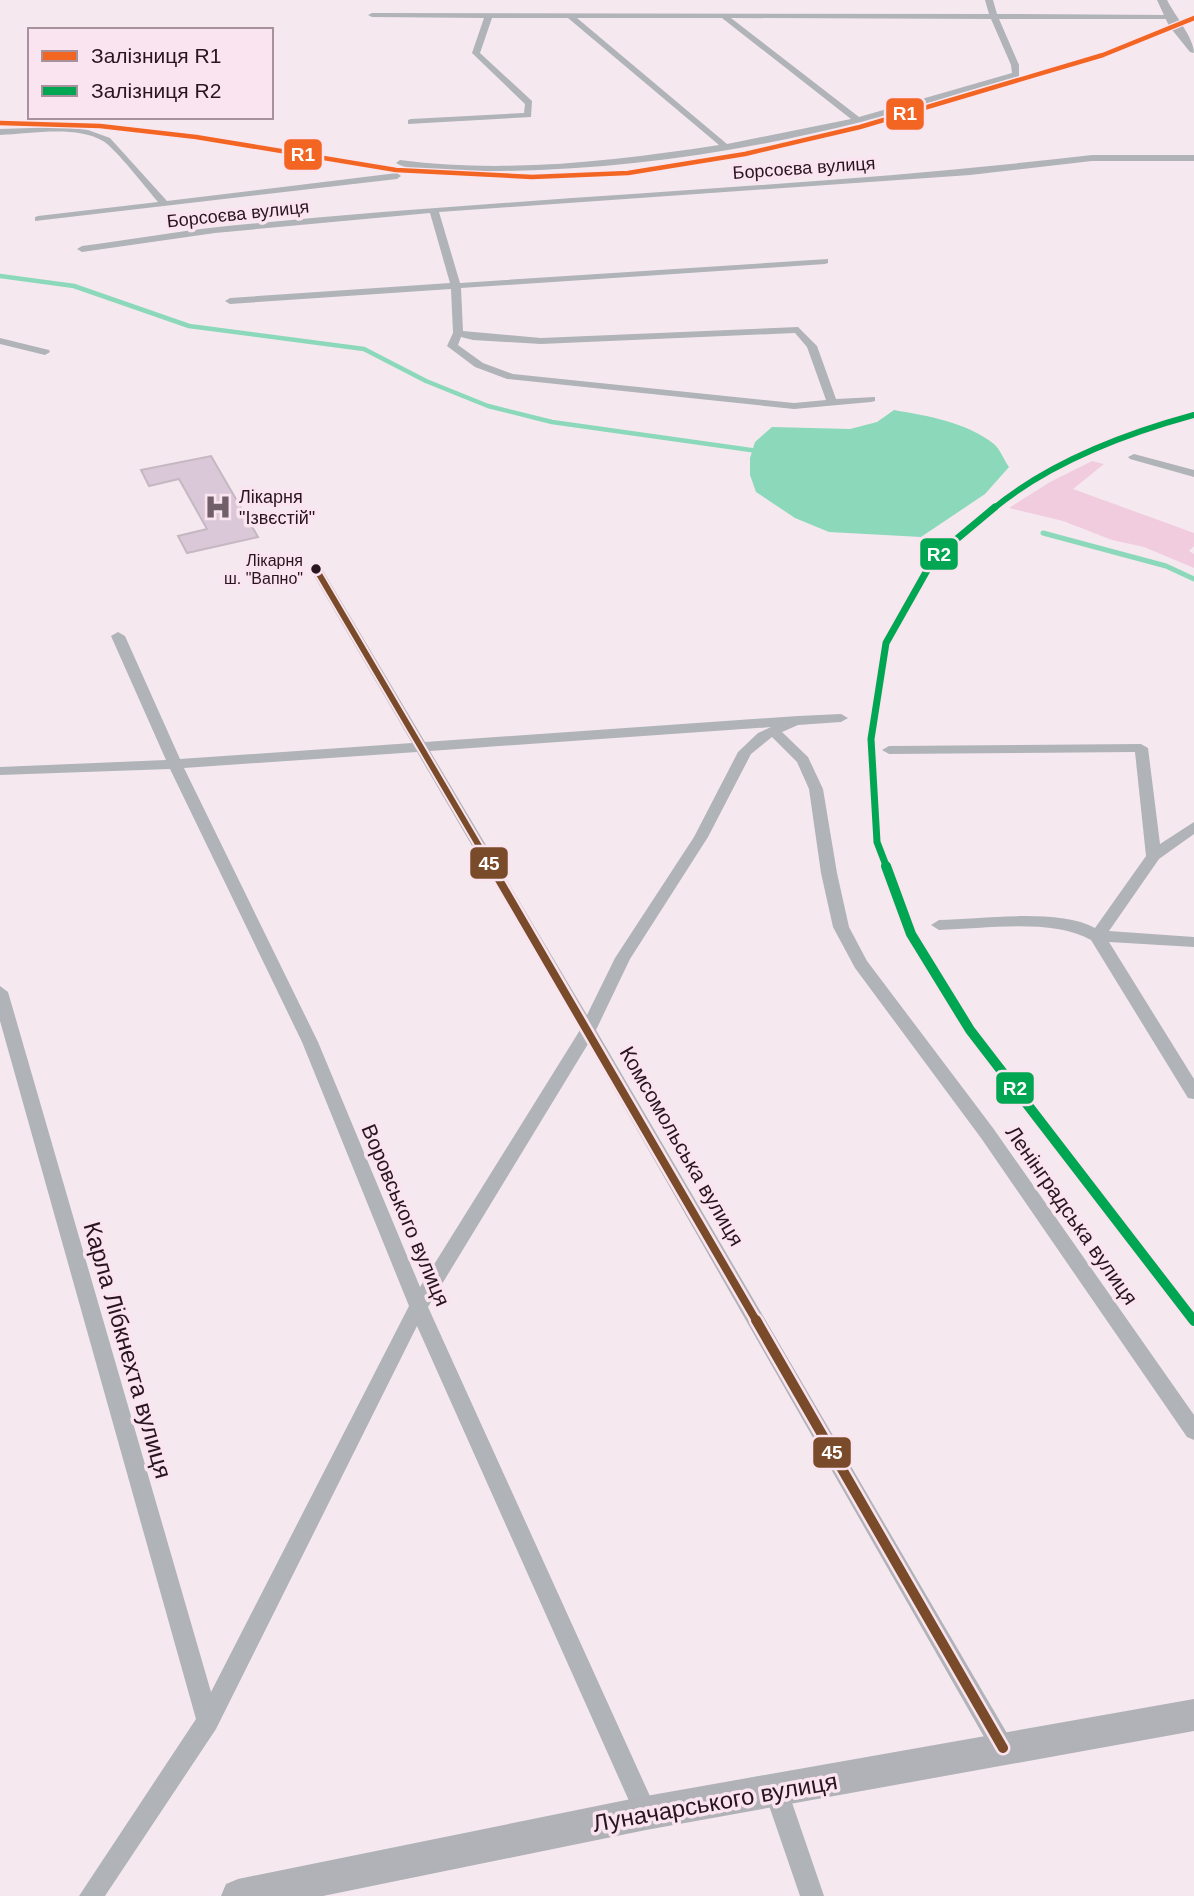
<svg xmlns="http://www.w3.org/2000/svg" width="1194" height="1896" font-family="Arial,sans-serif">
	<style>
		.green { fill: #f1ccdf }
		.water { fill: #8bd8bb }
		.lines { fill: none; stroke-linecap: round; stroke-linejoin: round }
		.stream-far1 { stroke: #8bd8bb; stroke-width: 4.5 }
		.stream { stroke: #8bd8bb; stroke-width: 5 }
		.building { fill: #dac7d8; stroke: #c5b8c2; stroke-width: 2 }
		.minor { fill: #b0b3b8; fill-rule: evenodd }
		.secondary { fill: #b0b2b8; fill-rule: evenodd }
		.bus-1-far2-casing { stroke: #fae4ef; stroke-width: 10 }
		.bus-1-far1-casing { stroke: #fae4ef; stroke-width: 13 }
		.bus-1-casing { stroke: #fae4ef; stroke-width: 15 }
		.bus-1-far2 { stroke: #7a4b2a; stroke-width: 6 }
		.bus-1-far1 { stroke: #7a4b2a; stroke-width: 8 }
		.bus-1 { stroke: #7a4b2a; stroke-width: 10 }
		.rail-1-casing { stroke: #fae4ef; stroke-width: 7 }
		.rail-2-far2-casing { stroke: #fae4ef; stroke-width: 10 }
		.rail-2-far1-casing { stroke: #fae4ef; stroke-width: 11 }
		.rail-2-casing { stroke: #fae4ef; stroke-width: 15 }
		.rail-1 { stroke: #f26522; stroke-width: 4.5 }
		.rail-2-far2 { stroke: #00a651; stroke-width: 6 }
		.rail-2-far1 { stroke: #00a651; stroke-width: 7 }
		.rail-2 { stroke: #00a651; stroke-width: 10 }
		.bus-dot { fill: #28151f; stroke: #fae4ef; stroke-width: 2.5 }
		.labels { text-anchor: middle; dominant-baseline: central; stroke-width: 7; stroke-linejoin: round; paint-order: stroke }
		.far-bus-label { font-size: 16px; fill: #28151f; stroke: #fae4ef; text-anchor: end }
		.far-street-label { font-size: 18px; fill: #28151f; stroke: #fae4ef }
		.far-poi-label { font-size: 18px; fill: #28151f; stroke: #fae4ef; text-anchor: start }
		.street-label { font-size: 21px; fill: #28151f; stroke: #fae4ef }
		.near-street-label { font-size: 24px; fill: #28151f; stroke: #fae4ef }
		.line-badge { stroke: #fae4ef; stroke-width: 2.5 }
		.badge-label { font-size: 19px; text-anchor: middle; font-weight: bold; fill: #fff }
	</style>
	<rect width="100%" height="100%" fill="#f5e9ef"/>
	<polygon class="green" points="1092,461 1104,464 1073,489 1194,533 1194,546 1189,551 1194,554 1194,568 1144,547 1112,540 1063,521 1009,508 1050,482"/>
	<path class="water" d="M894 410C928 416 966 422 994 444 1000 449 1004 460 1009 467L985 494 921 537 829 532 795 518 756 492 750 475V458L755 442 772 427 850 429 877 422Z"/>
	<g class="lines">
		<polyline class="stream-far1" points="0,276 74,286 189,326 364,349 426,381 488,406 552,422 758,451"/>
		<polyline class="stream" points="1043,533 1166,566 1194,579"/>
	</g>
	<polygon class="building" points="211,456 258,537 187,553 178,536 207,529 179,479 149,486 141,470"/>
	<g class="lines">
		<g class="minor">
			<path d="M985 0H993L997 14 1171 15 1175 17 1171 19H999L1019 65V76C966 91 914 108 861 122 738 153 606 172 479 171 458 171 412 173 396 163L400 160C505 174 614 161 719 145L568 18H492L480 53 532 101 531 117 408 124V120L411 119 524 113 525 104 472 53 484 18 372 17 368 15 372 13 989 14ZM577 18H722L851 119 727 144ZM731 18 991 19 1011 65 1012 73 859 117Z"/>
			<path d="M62 127 88 130 110 138 167 201 397 173 401 176 397 179 35 221V217L38 216 158 202C146 188 116 149 103 141 75 125 31 134 0 135V129Z"/>
			<path d="M1092 155H1194V161H1092L970 175 439 212 460 283 828 259V263L825 264 461 288 463 331 541 338 798 327 817 346 836 399 875 397V401L871 402 794 409 507 379 475 367 447 346 453 333 451 289 230 304 225 301 230 298 450 283 430 213 215 233 82 252 77 249 82 246C127 240 173 232 218 227 509 197 802 189 1092 155ZM795 333 807 347 826 400 794 403 513 374 483 363 458 345 461 337 473 340 541 344Z"/>
			<polygon points="0,338 49,350 50,352 45,355 0,344"/>
			<polygon points="1134,454 1194,470 1194,477 1130,459 1128,457"/>
			<path d="M316 565 322 569 425 742 798 716 841 714 848 718 841 722 798 725 782 732 808 757 823 789 837 873 849 927 867 961 993 1128 1194 1415V1440L1187 1437 981 1138 855 968 833 927 821 873 809 789 797 762 772 737 751 754 708 837 630 959 596 1030 1011 1740 1014 1748 1011 1756 1003 1759 995 1756 588 1044 428 1307 654 1805 658 1813 654 1821 646 1825 638 1821 417 1326 216 1729 105 1896H79L196 1719 0 1021V986L8 992 211 1692 409 1306 302 1042 170 769 0 775V767L166 760 111 636 118 632 125 636 180 759 412 743 310 569ZM771 727 758 733 738 752 694 837 615 958 587 1015 430 751ZM417 752 580 1030 420 1287 318 1042 184 768Z"/>
			<path d="M1141 744 1148 748 1160 844 1194 822V834L1159 859 1109 931 1194 937V947L1109 942 1194 1079V1099L1188 1098 1091 940C1051 918 985 929 939 930L931 925 939 920C981 919 1058 908 1095 928L1146 856 1135 752 889 754 882 750 889 746Z"/>
			<polygon points="776,1779 784,1783 788,1791 824,1896 800,1896 764,1791 768,1783"/>
		</g>
		<g class="secondary">
			<path d="M1157 0H1167C1175 16 1194 38 1194 53L1190 52 1169 26Z"/>
			<polygon points="1194,1699 1194,1731 646,1830 323,1896 221,1896 226,1884 238,1879 646,1796"/>
		</g>
		<defs>
			<polyline id="bus-1-far2" points="316,569 492,868"/>
			<polyline id="bus-1-far1" points="491,866 757,1322"/>
			<polyline id="bus-1" points="756,1320 1003,1748"/>
		</defs>
		<use href="#bus-1-far2" class="bus-1-far2-casing"/>
		<use href="#bus-1-far1" class="bus-1-far1-casing"/>
		<use href="#bus-1" class="bus-1-casing"/>
		<use href="#bus-1-far2" class="bus-1-far2"/>
		<use href="#bus-1-far1" class="bus-1-far1"/>
		<use href="#bus-1" class="bus-1"/>
		<defs>
			<polyline id="rail-1" points="0,123 100,126 196,137 396,170 532,177 628,173 745,154 860,127 1103,55 1194,18"/>
			<path id="rail-2-far2" d="M993 509C1050 462 1124 434 1194 415"/>
			<polyline id="rail-2-far1" points="887,868 877,842 871,739 886,643 934,558 995,507"/>
			<polyline id="rail-2" points="886,866 911,934 970,1030 1194,1321"/>
		</defs>
		<use href="#rail-1" class="rail-1-casing"/>
		<use href="#rail-2-far2" class="rail-2-far2-casing"/>
		<use href="#rail-2-far1" class="rail-2-far1-casing"/>
		<use href="#rail-2" class="rail-2-casing"/>
		<use href="#rail-1" class="rail-1"/>
		<use href="#rail-2-far2" class="rail-2-far2"/>
		<use href="#rail-2-far1" class="rail-2-far1"/>
		<use href="#rail-2" class="rail-2"/>
	</g>
	<defs>
		<symbol id="hospital-bare" viewBox="-9 -9 18 18"><path d="M-5-5h3v3.5h4V-5h3V5h-3V1.5h-4V5h-3Z" fill="#705f68" stroke="#fae4ef" stroke-width="2.5" paint-order="stroke"/></symbol>
	</defs>
	<g fill-rule="evenodd">
		<use href="#hospital-bare" x="199" y="488" width="38" height="38"/>
	</g>
	<circle class="bus-dot" cx="316" cy="569" r="6"/>
	<g class="labels">
		<g class="far-bus-label">
			<text x="303" y="560">Лікарня<tspan x="303" dy="18">ш. "Вапно"</tspan></text>
		</g>
		<g class="far-street-label">
			<text transform="translate(804 168) rotate(-4)">Борсоєва вулиця</text>
			<text transform="translate(238 214) rotate(-6)">Борсоєва вулиця</text>
		</g>
		<g class="far-poi-label">
			<text x="239" y="497">Лікарня<tspan x="239" dy="21">"Ізвєстій"</tspan></text>
		</g>
		<g class="street-label">
			<text transform="translate(682 1146) rotate(60)">Комсомольська вулиця</text>
			<text transform="translate(406 1215) rotate(67)">Воровського вулиця</text>
			<text transform="translate(1072 1215) rotate(55)">Ленінградська вулиця</text>
		</g>
		<g class="near-street-label">
			<text transform="translate(128 1350) rotate(74)">Карла Лібкнехта вулиця</text>
			<text transform="translate(715 1802) rotate(-10)">Луначарського вулиця</text>
		</g>
	</g>
	<g class="line-badge">
		<rect x="885" y="97" width="40" height="34" rx="7" fill="#f26522"/>
		<rect x="283" y="138" width="40" height="33" rx="7" fill="#f26522"/>
		<rect x="919" y="537" width="40" height="34" rx="7" fill="#00a651"/>
		<rect x="469" y="846" width="40" height="34" rx="7" fill="#7a4b2a"/>
		<rect x="995" y="1071" width="40" height="34" rx="7" fill="#00a651"/>
		<rect x="812" y="1436" width="40" height="33" rx="7" fill="#7a4b2a"/>
	</g>
	<g class="badge-label">
		<text x="905" y="120">R1</text>
		<text x="303" y="161">R1</text>
		<text x="939" y="561">R2</text>
		<text x="489" y="870">45</text>
		<text x="1015" y="1095">R2</text>
		<text x="832" y="1459">45</text>
	</g>
	<rect x="28" y="28" width="245" height="91" fill="#fae4ef" stroke="#a6919c" stroke-width="2"/>
	<rect x="42" y="51" width="35" height="10" fill="#f26522" stroke="#a6919c" stroke-width="2"/>
	<text x="91" y="63" font-size="21" fill="#28151f">Залізниця R1</text>
	<rect x="42" y="86" width="35" height="10" fill="#00a651" stroke="#a6919c" stroke-width="2"/>
	<text x="91" y="98" font-size="21" fill="#28151f">Залізниця R2</text>
</svg>
